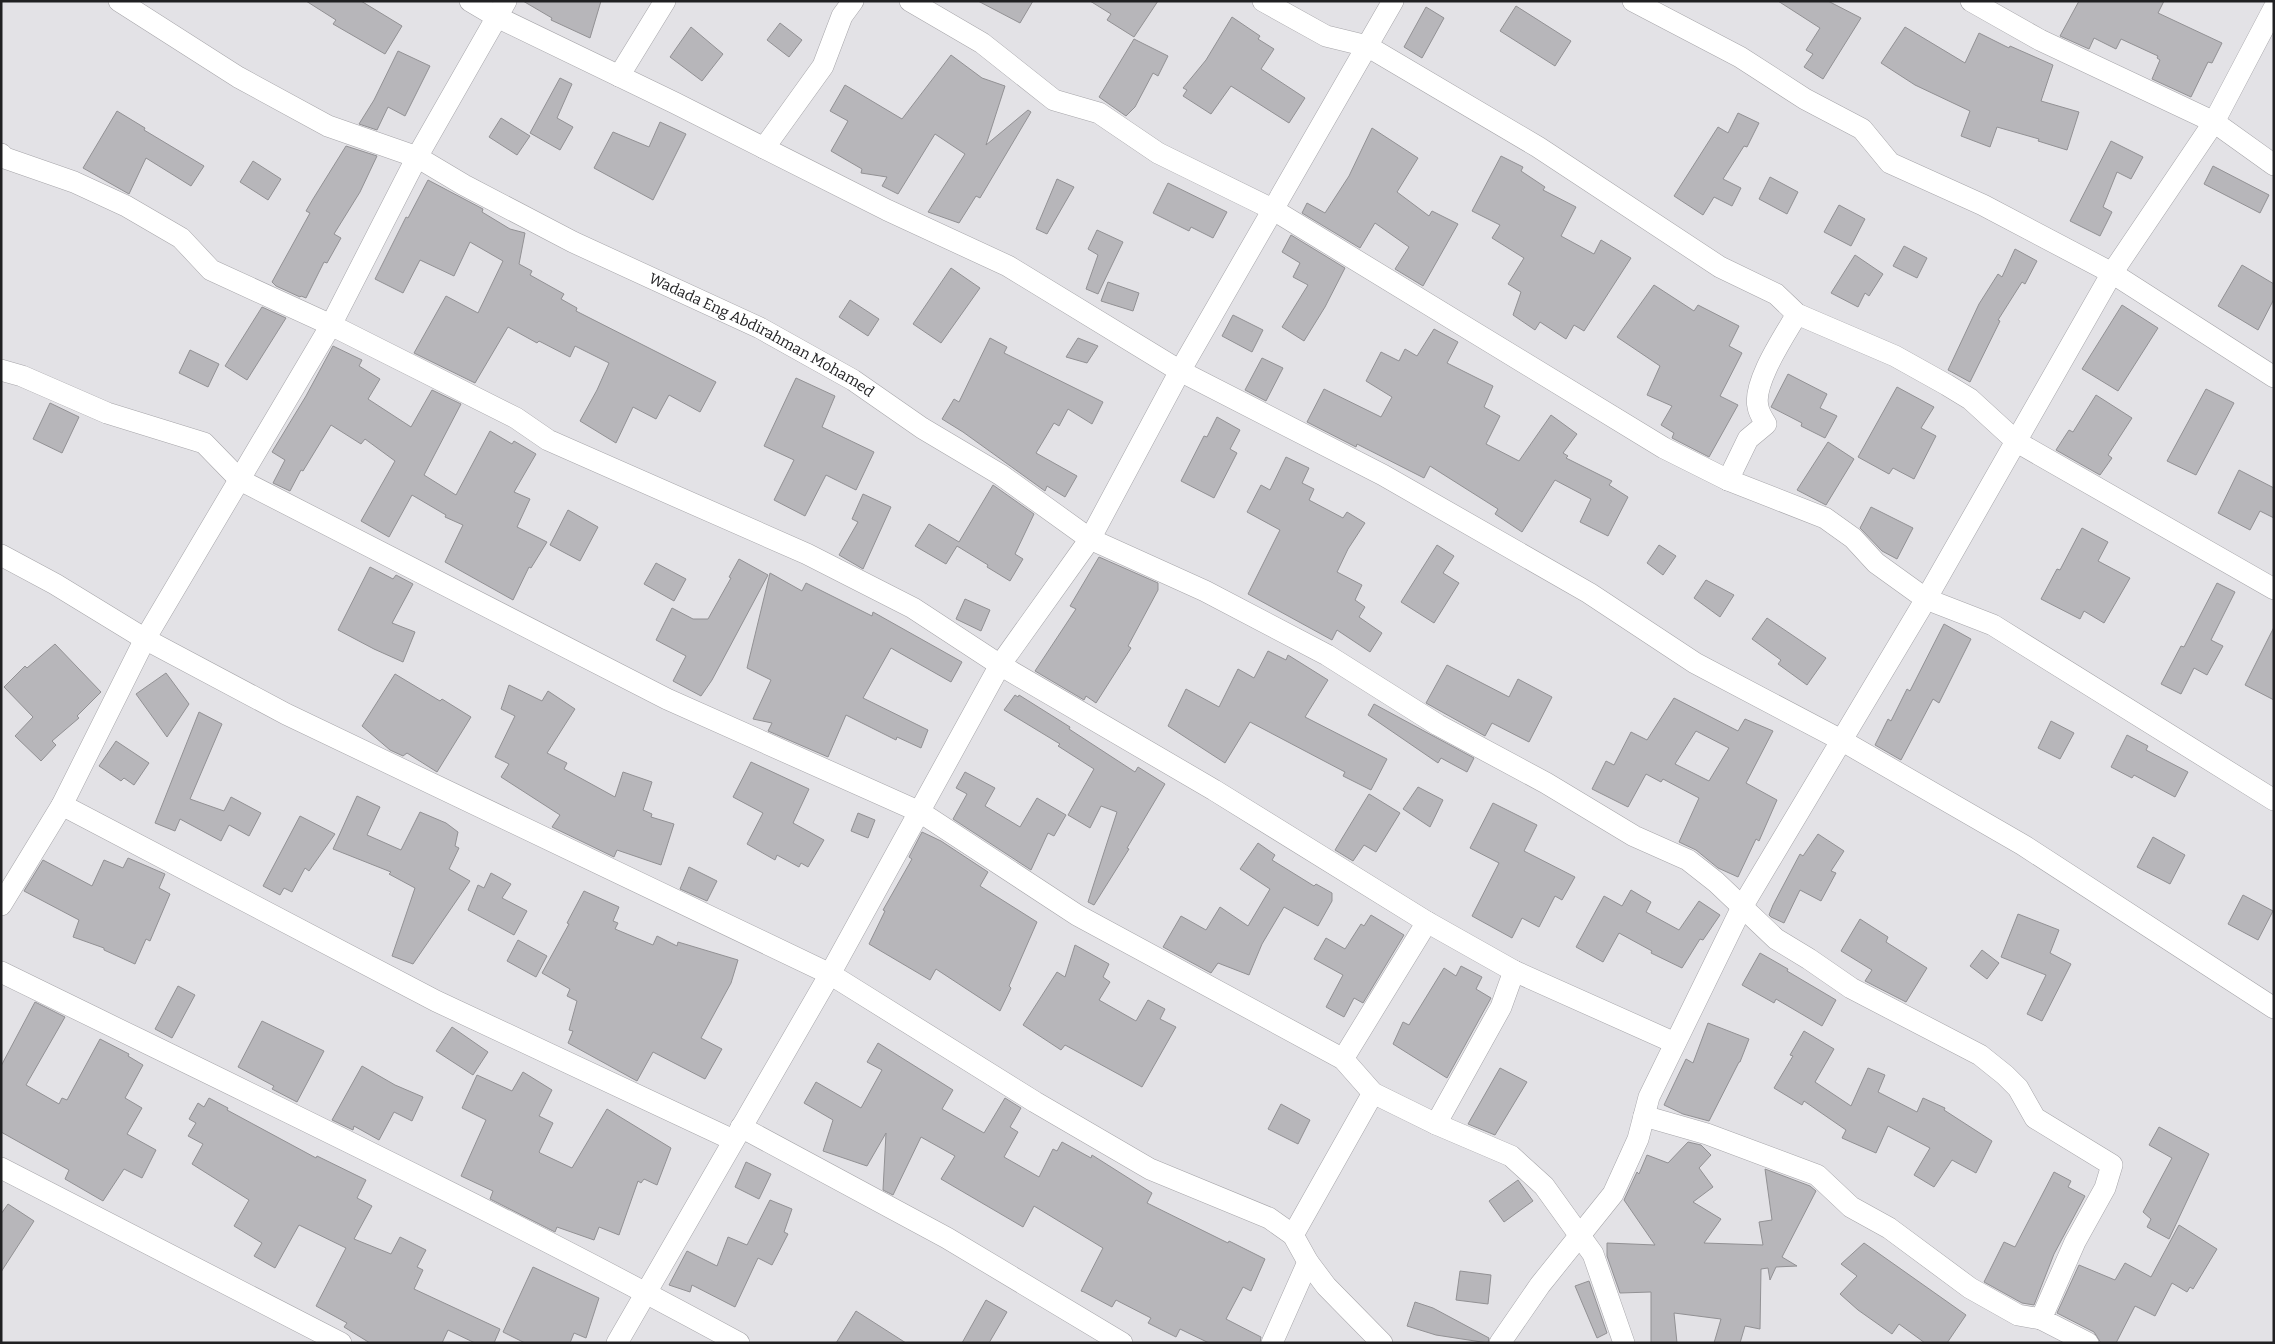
<svg xmlns="http://www.w3.org/2000/svg" width="2275" height="1344" font-family="Bitter,serif">
	<style>
		.building { fill: #b7b6ba; stroke: #929194; fill-rule: evenodd }
		.lines { fill: none; stroke-linecap: round; stroke-linejoin: round }
		.minor-casing { stroke: #a6a5a9; stroke-width: 22 }
		.minor { stroke: #fff; stroke-width: 21 }
		.labels { text-anchor: middle; dominant-baseline: central; stroke-width: 4; stroke-linejoin: round; paint-order: stroke }
		.street-label { font-size: 15px; fill: #202022; stroke: #f0eff3 }
	</style>
	<rect width="100%" height="100%" fill="#e3e2e6"/>
	<g class="building">
		<polygon points="306,1 361,1 402,26 385,54 333,24 336,20"/>
		<polygon points="523,1 601,1 590,38 551,20 552,18"/>
		<polygon points="978,1 1033,1 1020,23"/>
		<polygon points="1090,1 1158,1 1134,37 1107,20 1111,14"/>
		<polygon points="1778,1 1828,1 1861,18 1823,79 1804,67 1813,54 1806,50 1820,28"/>
		<polygon points="2079,1 2164,1 2158,13 2222,43 2212,63 2208,62 2191,97 2152,79 2160,60 2157,58 2158,56 2121,39 2116,49 2094,38 2089,49 2060,36"/>
		<polygon points="1516,6 1571,41 1555,66 1500,31"/>
		<polygon points="1426,7 1444,18 1422,58 1404,47"/>
		<polygon points="1232,17 1260,36 1258,39 1274,49 1261,69 1305,98 1289,123 1231,86 1211,114 1183,96 1187,90 1183,88 1206,60"/>
		<polygon points="780,23 802,40 789,57 767,40"/>
		<polygon points="691,27 723,54 702,81 670,57"/>
		<polygon points="1905,27 1965,63 1979,33 2009,48 2010,46 2053,65 2041,101 2079,112 2067,150 2038,141 2039,139 1997,127 1990,147 1961,136 1970,111 1915,85 1881,63"/>
		<polygon points="1134,39 1168,56 1158,76 1153,73 1135,107 1126,116 1099,97"/>
		<polygon points="398,51 430,66 405,116 388,107 377,130 359,124 374,100"/>
		<polygon points="951,55 982,78 1005,86 986,145 1028,110 1031,112 980,198 976,196 959,223 928,212 965,154 935,134 898,194 882,186 887,177 861,173 862,169 831,151 848,121 830,111 845,85 902,119"/>
		<polygon points="560,78 572,84 557,118 573,127 560,150 530,133"/>
		<polygon points="117,111 145,128 144,130 204,166 191,186 146,158 129,194 83,168"/>
		<polygon points="1738,113 1759,123 1747,147 1744,146 1723,179 1741,188 1732,206 1714,197 1703,215 1674,196 1718,127 1728,133"/>
		<polygon points="501,118 530,136 517,155 489,137"/>
		<polygon points="660,122 686,134 653,200 594,168 613,132 649,147"/>
		<polygon points="1372,128 1418,158 1397,192 1429,216 1432,211 1458,224 1423,286 1395,269 1409,247 1375,223 1360,248 1302,213 1307,203 1325,213 1349,176"/>
		<polygon points="2111,141 2143,157 2131,179 2117,172 2103,207 2112,212 2100,236 2070,221"/>
		<polygon points="346,146 377,156 360,192 334,234 341,238 327,263 324,262 306,298 301,296 300,297 276,286 272,282 310,213 306,211 313,199"/>
		<polygon points="1501,156 1523,167 1521,171 1545,187 1543,190 1576,207 1561,236 1594,254 1601,240 1631,258 1584,331 1574,325 1566,339 1540,322 1535,330 1513,315 1521,292 1508,284 1524,258 1492,238 1500,225 1472,211"/>
		<polygon points="253,161 281,179 268,200 240,182"/>
		<polygon points="2213,166 2269,195 2260,213 2204,184"/>
		<polygon points="1770,177 1798,192 1787,214 1759,199"/>
		<polygon points="1057,179 1074,187 1047,234 1036,229"/>
		<polygon points="428,180 483,209 482,212 510,229 525,233 519,264 532,271 530,275 564,294 561,299 577,308 576,311 716,382 700,412 669,395 656,419 633,407 616,443 580,421 597,390 609,363 575,346 570,357 539,341 537,343 508,327 475,383 414,353 446,296 478,313 503,261 470,242 454,276 420,260 403,293 375,279 406,217 408,218"/>
		<polygon points="1168,183 1227,212 1213,238 1191,227 1189,231 1153,213"/>
		<polygon points="1839,205 1865,219 1851,246 1824,232"/>
		<polygon points="1097,230 1123,242 1098,294 1086,289 1098,255 1088,249"/>
		<polygon points="1291,235 1345,268 1325,307 1304,341 1282,327 1308,285 1293,277 1300,263 1282,252"/>
		<polygon points="1904,246 1927,258 1917,278 1893,266"/>
		<polygon points="2015,249 2037,261 2025,284 2022,282 1998,320 2000,321 1970,382 1948,370 1979,304 1998,274 2002,277"/>
		<polygon points="1855,255 1883,274 1869,296 1865,293 1858,307 1831,293"/>
		<polygon points="2242,265 2274,284 2274,299 2258,330 2218,306"/>
		<polygon points="951,268 980,288 941,343 913,324"/>
		<polygon points="1108,282 1139,293 1133,311 1101,301"/>
		<polygon points="1654,285 1694,311 1698,305 1739,326 1729,346 1742,353 1720,396 1738,405 1709,457 1672,438 1674,433 1661,425 1672,406 1647,395 1660,366 1617,337"/>
		<polygon points="850,300 879,319 868,336 839,317"/>
		<polygon points="2122,305 2158,328 2118,391 2082,369"/>
		<polygon points="262,307 286,318 247,380 225,366"/>
		<polygon points="1233,315 1263,330 1252,352 1222,336"/>
		<polygon points="1434,329 1458,342 1447,363 1493,386 1484,407 1500,416 1486,444 1519,461 1551,415 1577,434 1563,453 1568,456 1566,458 1612,481 1609,485 1628,497 1608,536 1580,522 1591,499 1555,480 1522,532 1495,514 1498,509 1430,466 1424,478 1357,444 1356,447 1307,422 1324,389 1381,417 1392,397 1366,381 1381,352 1399,361 1405,349 1417,356"/>
		<polygon points="990,338 1007,347 1004,353 1103,402 1092,424 1068,409 1059,426 1054,423 1036,453 1077,476 1065,497 1047,486 1045,491 963,432 942,419 954,399 959,402"/>
		<polygon points="1078,338 1098,346 1087,363 1066,357"/>
		<polygon points="333,346 362,360 359,366 380,379 368,399 411,427 432,390 461,404 424,475 456,495 490,431 512,444 514,441 536,454 514,492 530,499 517,527 547,542 531,568 529,567 513,600 445,562 463,525 445,517 446,515 412,495 389,537 361,521 395,461 365,439 361,444 331,425 303,471 301,470 290,491 273,483 285,460 272,452 306,396"/>
		<polygon points="190,350 219,364 208,387 179,373"/>
		<polygon points="1262,358 1283,368 1266,401 1245,390"/>
		<polygon points="1788,374 1827,394 1820,408 1837,416 1825,438 1801,426 1802,423 1771,407"/>
		<polygon points="796,378 835,396 822,427 874,452 856,490 826,475 805,516 774,500 794,460 764,446"/>
		<polygon points="1897,387 1934,407 1921,428 1936,436 1914,479 1893,468 1889,474 1858,457"/>
		<polygon points="2206,389 2234,403 2196,475 2167,461"/>
		<polygon points="2096,395 2132,418 2108,455 2112,458 2100,475 2056,450 2069,430 2073,432"/>
		<polygon points="50,403 79,417 62,453 33,439"/>
		<polygon points="1217,417 1240,430 1230,449 1237,453 1214,498 1181,481 1204,436 1207,437"/>
		<polygon points="1828,442 1854,459 1826,505 1797,490"/>
		<polygon points="1286,457 1309,468 1302,483 1314,489 1309,500 1343,518 1347,512 1365,523 1348,549 1337,572 1362,585 1355,600 1365,607 1359,617 1382,633 1370,652 1337,630 1332,640 1248,594 1280,530 1247,512 1261,485 1270,490"/>
		<polygon points="2239,470 2274,488 2274,518 2260,511 2250,530 2218,513"/>
		<polygon points="993,485 1034,514 1015,554 1023,559 1010,581 987,567 988,565 957,546 946,564 915,546 929,524 959,542"/>
		<polygon points="863,494 891,507 863,569 839,555 858,522 852,519"/>
		<polygon points="1871,507 1913,528 1897,559 1882,551 1860,528"/>
		<polygon points="568,510 598,527 580,561 550,545"/>
		<polygon points="2082,528 2108,542 2098,561 2130,578 2104,623 2084,611 2080,619 2041,599 2057,569 2060,570"/>
		<polygon points="1437,545 1454,556 1443,573 1459,583 1434,623 1401,602"/>
		<polygon points="1659,545 1676,556 1663,575 1647,563"/>
		<polygon points="1099,557 1158,583 1158,590 1128,646 1131,648 1096,703 1086,696 1084,700 1035,671 1076,609 1070,606"/>
		<polygon points="739,559 768,575 712,680 701,696 673,681 686,656 656,640 672,608 693,619 708,619 731,578 729,577"/>
		<polygon points="656,563 686,579 674,601 644,584"/>
		<polygon points="370,567 393,579 396,575 413,584 392,623 415,632 403,662 374,649 338,630"/>
		<polygon points="770,573 802,591 806,583 872,616 873,612 962,662 951,682 891,648 863,698 928,730 921,748 897,737 896,740 846,715 828,757 768,731 772,723 753,719 771,680 747,668"/>
		<polygon points="1706,580 1734,595 1720,617 1694,598"/>
		<polygon points="2217,583 2235,592 2211,640 2223,646 2207,675 2194,668 2181,694 2161,684 2181,646 2184,647"/>
		<polygon points="965,599 990,610 981,631 956,619"/>
		<polygon points="1767,618 1826,658 1807,685 1778,664 1781,660 1752,639"/>
		<polygon points="1944,624 1971,639 1939,703 1933,699 1901,760 1875,745 1888,719 1891,721 1907,689 1910,691"/>
		<polygon points="2274,627 2274,700 2245,685"/>
		<polygon points="55,644 101,692 77,716 79,718 52,741 56,745 41,761 15,736 33,717 4,687 25,666 27,668"/>
		<polygon points="1268,651 1286,660 1288,655 1328,680 1305,717 1387,759 1371,790 1343,776 1345,772 1250,722 1225,763 1168,726 1186,689 1219,707 1238,669 1254,678"/>
		<polygon points="1447,665 1509,697 1518,679 1552,697 1529,742 1492,723 1485,736 1426,703"/>
		<polygon points="166,673 189,704 167,737 136,694"/>
		<polygon points="395,674 440,701 442,699 471,717 437,772 407,753 403,756 390,750 362,726"/>
		<polygon points="509,685 542,701 548,691 575,709 547,753 567,763 564,769 615,797 623,772 652,782 643,810 652,814 651,817 674,824 661,865 617,850 614,857 552,827 560,815 501,777 509,764 495,757 515,716 501,709"/>
		<polygon points="1015,695 1018,697 1019,695 1070,727 1069,729 1135,772 1138,767 1165,784 1127,848 1129,849 1094,905 1088,902 1117,812 1101,806 1090,828 1068,815 1094,769 1058,746 1060,744 1004,710"/>
		<path d="M1674 698 1738 731 1745 719 1773 731 1746 783 1777 800 1759 841 1756 839 1738 877 1718 868 1696 850 1679 842 1699 798 1663 779 1661 782 1646 774 1628 807 1592 789 1606 761 1614 765 1631 732 1647 740ZM1696 731 1729 748 1709 781 1675 764Z"/>
		<polygon points="1374,704 1474,758 1467,772 1441,758 1438,763 1368,715"/>
		<polygon points="199,712 222,724 190,799 224,811 231,797 261,813 249,836 229,825 221,841 180,819 175,831 155,823"/>
		<polygon points="2051,721 2074,733 2060,759 2038,748"/>
		<polygon points="2127,735 2148,746 2146,750 2188,772 2175,797 2134,775 2132,778 2111,767"/>
		<polygon points="116,741 149,763 134,785 124,778 121,781 99,766"/>
		<polygon points="751,762 809,789 793,823 824,840 808,867 801,863 799,867 777,855 775,860 747,844 763,813 733,797"/>
		<polygon points="965,772 995,788 985,806 1020,827 1037,798 1066,815 1054,836 1048,833 1031,870 953,819 967,794 956,788"/>
		<polygon points="1418,787 1443,800 1430,827 1403,809"/>
		<polygon points="1369,794 1400,813 1376,852 1364,845 1353,861 1335,850"/>
		<polygon points="357,796 380,807 367,835 401,850 420,812 446,823 458,832 455,846 459,848 449,869 470,881 413,964 392,956 415,888 389,874 391,872 333,849"/>
		<polygon points="1493,803 1537,825 1524,851 1575,877 1562,900 1555,896 1539,927 1522,918 1512,938 1472,916 1499,863 1470,848"/>
		<polygon points="858,813 875,820 868,838 851,831"/>
		<polygon points="300,816 335,834 309,871 305,868 292,892 284,888 280,895 263,886"/>
		<polygon points="922,832 941,841 988,872 980,886 1037,922 1009,986 1011,988 1000,1011 936,969 930,980 869,944 885,911 883,910 912,859 909,857"/>
		<polygon points="1818,834 1844,851 1831,871 1836,873 1821,901 1800,890 1784,923 1771,917 1769,915 1773,905 1800,854 1803,856"/>
		<polygon points="2153,837 2185,855 2170,884 2137,867"/>
		<polygon points="1258,843 1275,855 1272,860 1314,886 1316,884 1332,893 1332,901 1318,926 1284,907 1262,944 1249,975 1218,963 1211,973 1163,947 1181,916 1206,930 1220,907 1248,926 1270,889 1240,869"/>
		<polygon points="128,858 165,874 159,888 170,894 150,941 146,939 135,964 104,950 104,948 73,937 79,920 24,891 43,860 92,886 104,860 123,868"/>
		<polygon points="689,867 717,881 707,901 680,889"/>
		<polygon points="491,873 511,884 502,898 527,911 514,935 468,910 478,885 484,888"/>
		<polygon points="1631,890 1651,902 1646,912 1679,930 1699,901 1720,915 1703,940 1700,939 1682,968 1651,953 1652,951 1619,933 1603,962 1576,947 1604,896 1622,906"/>
		<polygon points="584,891 619,907 613,921 618,923 615,929 653,945 657,936 677,946 678,942 738,960 731,983 701,1038 722,1049 705,1079 653,1052 637,1081 568,1043 573,1031 569,1030 577,1001 567,996 570,989 542,973 569,924 567,923"/>
		<polygon points="2243,895 2273,911 2258,940 2228,924"/>
		<polygon points="2018,914 2059,930 2050,953 2071,964 2042,1021 2027,1014 2046,975 2001,957"/>
		<polygon points="1371,915 1404,935 1363,1003 1354,998 1344,1017 1326,1007 1343,975 1314,959 1326,938 1345,949 1361,924 1364,926"/>
		<polygon points="1860,919 1888,937 1886,942 1927,968 1906,1002 1865,981 1872,970 1841,951"/>
		<polygon points="518,940 547,956 536,977 507,961"/>
		<polygon points="1075,945 1109,964 1103,977 1110,982 1099,1000 1136,1021 1148,1000 1165,1009 1160,1019 1176,1027 1142,1087 1065,1045 1061,1050 1023,1025 1057,972 1065,977"/>
		<polygon points="1982,950 1999,963 1987,979 1970,966"/>
		<polygon points="1760,953 1788,969 1787,971 1836,1000 1822,1026 1776,999 1774,1003 1742,985"/>
		<polygon points="1461,966 1482,977 1476,989 1491,998 1447,1078 1393,1044 1403,1022 1409,1025 1444,968 1456,976"/>
		<polygon points="178,986 195,995 172,1038 155,1029"/>
		<polygon points="35,1002 65,1017 26,1085 59,1104 62,1098 67,1100 100,1039 129,1054 128,1056 143,1065 125,1098 142,1108 127,1134 156,1150 142,1178 124,1169 103,1201 65,1179 69,1170 1,1132 1,1066"/>
		<polygon points="262,1021 324,1051 297,1102 272,1089 274,1086 238,1067"/>
		<polygon points="1708,1023 1749,1039 1740,1062 1739,1062 1709,1121 1683,1114 1664,1105 1686,1059 1693,1063"/>
		<polygon points="452,1027 488,1052 473,1075 436,1051"/>
		<polygon points="1804,1031 1834,1049 1815,1082 1851,1106 1868,1068 1885,1075 1878,1092 1917,1112 1923,1098 1945,1108 1944,1110 1992,1141 1976,1173 1952,1160 1934,1187 1914,1175 1930,1148 1888,1126 1876,1153 1842,1138 1846,1130 1804,1101 1802,1105 1774,1088 1793,1056 1790,1055"/>
		<polygon points="878,1043 953,1090 942,1109 984,1133 1005,1098 1021,1108 1010,1127 1018,1132 1004,1157 1039,1177 1053,1149 1057,1151 1062,1142 1091,1158 1092,1155 1152,1193 1147,1203 1228,1243 1229,1241 1265,1259 1251,1291 1243,1287 1226,1319 1261,1337 1260,1343 1209,1343 1180,1329 1176,1337 1148,1323 1151,1318 1116,1300 1112,1307 1084,1292 1081,1291 1103,1248 1034,1206 1023,1227 941,1179 955,1156 921,1137 893,1195 883,1190 886,1133 867,1166 823,1151 833,1120 804,1103 816,1082 861,1108 882,1070 867,1062"/>
		<polygon points="362,1066 395,1085 423,1097 412,1121 394,1112 379,1140 354,1126 353,1130 332,1120"/>
		<polygon points="1500,1068 1527,1082 1495,1135 1468,1124"/>
		<polygon points="523,1072 552,1090 539,1116 553,1123 539,1152 540,1153 572,1168 607,1109 671,1148 657,1185 644,1179 641,1183 638,1181 619,1235 599,1227 594,1240 557,1227 555,1232 490,1199 493,1191 461,1176 486,1120 462,1108 477,1075 512,1091"/>
		<polygon points="209,1098 228,1108 227,1110 316,1158 317,1156 366,1180 357,1198 372,1206 354,1239 391,1254 400,1237 426,1250 417,1267 423,1270 414,1289 500,1329 494,1343 475,1343 448,1330 442,1343 370,1343 344,1327 347,1323 316,1306 346,1248 299,1225 275,1268 254,1256 262,1243 234,1226 249,1200 192,1164 203,1144 188,1136 196,1123 189,1119 198,1103 204,1107"/>
		<polygon points="1281,1104 1310,1120 1298,1144 1268,1129"/>
		<polygon points="2159,1127 2209,1154 2169,1239 2147,1227 2151,1219 2143,1212 2172,1158 2149,1145"/>
		<polygon points="1688,1142 1701,1145 1711,1155 1699,1168 1713,1187 1693,1202 1721,1219 1704,1243 1763,1245 1759,1222 1772,1220 1765,1169 1810,1186 1816,1191 1782,1257 1797,1266 1776,1267 1770,1280 1768,1268 1761,1269 1760,1329 1745,1326 1740,1343 1714,1343 1721,1319 1674,1313 1677,1343 1651,1343 1651,1292 1620,1293 1607,1256 1607,1243 1655,1245 1624,1200 1637,1172 1639,1174 1647,1155 1668,1163"/>
		<polygon points="746,1162 771,1174 759,1199 735,1187"/>
		<polygon points="2054,1172 2071,1181 2068,1187 2085,1196 2054,1254 2034,1305 2022,1303 1984,1282 2004,1242 2015,1247"/>
		<polygon points="1518,1180 1533,1201 1504,1222 1489,1201"/>
		<polygon points="770,1200 792,1209 784,1232 788,1234 772,1265 758,1258 735,1307 692,1285 690,1292 669,1285 687,1251 717,1266 728,1237 747,1245"/>
		<polygon points="8,1204 34,1221 1,1272 1,1214"/>
		<polygon points="2179,1225 2217,1249 2193,1289 2190,1287 2187,1292 2172,1283 2155,1316 2135,1306 2116,1343 2101,1343 2094,1332 2057,1313 2079,1265 2115,1280 2125,1263 2151,1277"/>
		<polygon points="1864,1243 1966,1315 1947,1343 1925,1343 1899,1324 1892,1334 1858,1310 1840,1294 1857,1276 1841,1264"/>
		<polygon points="533,1267 599,1298 586,1338 574,1333 570,1343 525,1343 503,1332"/>
		<polygon points="1460,1271 1491,1275 1488,1304 1456,1300"/>
		<polygon points="1589,1281 1607,1333 1597,1338 1575,1286"/>
		<polygon points="986,1300 1007,1312 989,1343 962,1343"/>
		<polygon points="1415,1302 1433,1308 1489,1338 1488,1343 1436,1335 1407,1326"/>
		<polygon points="856,1311 906,1343 836,1343"/>
	</g>
	<g class="lines">
		<defs>
			<g id="minor">
				<path id="s1" d="M119 1 238 77 328 126 417 157 464 185 573 242 760 328 853 380 922 428 1001 475 1090 539 1205 591 1327 655 1438 725 1546 783 1634 836 1688 860 1716 882 1776 939 1809 959 1851 988 1980 1055 2005 1075 2018 1088 2035 1118 2112 1165 2105 1188 2075 1242 2041 1319 2088 1343"/>
				<polyline points="470,1 497,17 675,103 887,210 1008,266 1180,371 1383,475 1589,593 1695,663 1841,740 2023,845 2274,1008"/>
				<polyline points="506,1 417,157 331,325 516,418 548,440 807,554 913,608 1000,665 1214,790 1427,922 1514,971 1675,1043"/>
				<polyline points="910,1 982,43 1054,100 1099,113 1158,153 1272,209 1664,448 1728,480 1825,518 1853,538 1876,563 1926,599 1993,625 2274,800"/>
				<polyline points="1263,1 1326,36 1367,46 1538,147 1720,267 1776,294 1797,314 1895,356 1947,385 1970,399 2017,442 2274,589"/>
				<polyline points="1633,1 1740,57 1805,99 1862,129 1890,163 1983,205 2112,273 2274,377"/>
				<polyline points="1971,1 2040,40 2214,122 2274,165"/>
				<polyline points="619,76 665,1"/>
				<polyline points="764,148 823,66 842,16 853,1"/>
				<polyline points="1,154 5,158 74,182 126,206 181,238 211,270 331,325 145,639 62,805 1,905"/>
				<polyline points="1,370 22,376 107,413 204,443 240,480 667,699 920,812 1077,915 1343,1059 1373,1093 1436,1124 1511,1156 1544,1186 1593,1254 1624,1343"/>
				<path d="M1728 480 1748 439 1766 424C1763 419 1759 413 1758 407 1752 383 1785 335 1797 314"/>
				<polyline points="1,555 55,584 145,639 286,714 830,974 1035,1102 1150,1169 1269,1218 1293,1235 1308,1262 1326,1286 1382,1343"/>
				<polyline points="62,805 436,1001 733,1140"/>
				<path d="M1 972C248 1093 497 1211 739 1343"/>
				<polyline points="1343,1059 1427,922"/>
				<polyline points="1644,1116 1707,1134 1817,1175 1851,1207 1889,1228 1970,1288 2018,1315 2041,1319"/>
				<polyline points="1436,1124 1501,1007 1514,971"/>
				<polyline points="741,1127 947,1238 1122,1343"/>
				<polyline points="1,1168 341,1343"/>
				<polyline points="1293,1235 1373,1093"/>
				<polyline points="617,1343 830,974 1000,665 1090,539 1180,371 1393,1"/>
				<polyline points="1272,1343 1308,1262"/>
				<polyline points="1500,1343 1540,1285 1613,1194 1638,1139 1649,1097 1742,907 1926,599 2112,273 2214,122 2274,8"/>
			</g>
		</defs>
		<use href="#minor" class="minor-casing"/>
		<use href="#minor" class="minor"/>
	</g>
	<g class="labels">
		<g class="street-label">
			<text stroke="none"><textPath href="#s1" startOffset="726">Wadada Eng Abdirahman Mohamed</textPath></text>
		</g>
	</g>
	<rect width="2275" height="1344" fill="none" stroke="#202022" stroke-width="5"/>
</svg>
